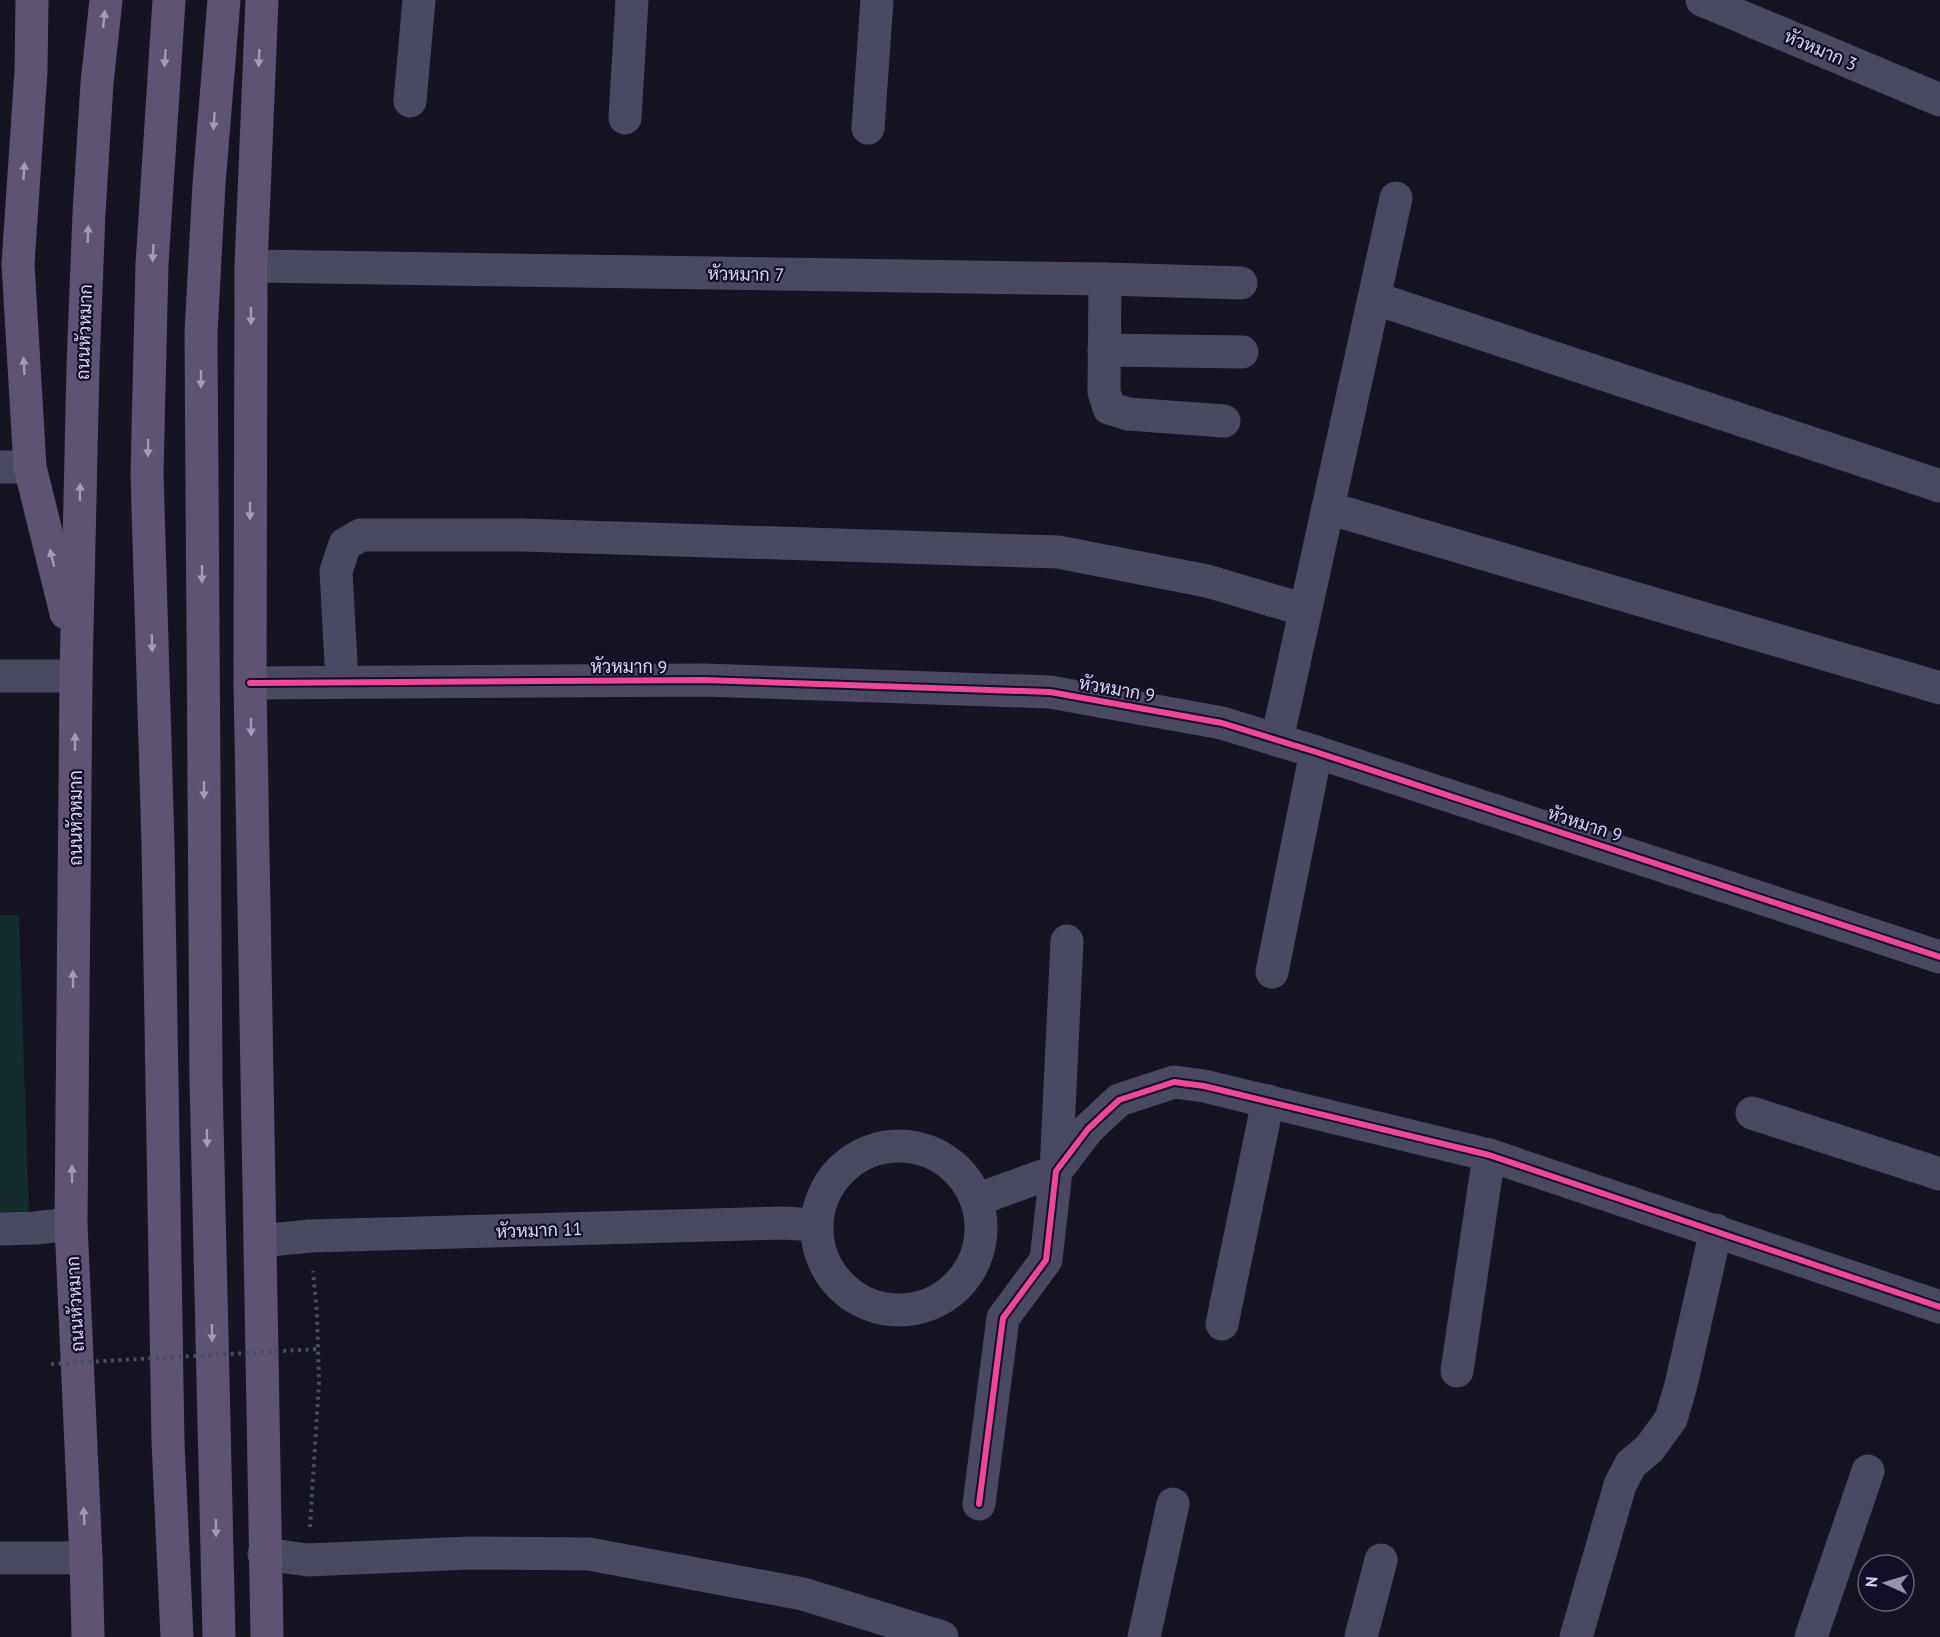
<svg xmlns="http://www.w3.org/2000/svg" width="1940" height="1637" font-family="'PT Sans',Sarabun,sans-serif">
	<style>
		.green { fill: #132c2d }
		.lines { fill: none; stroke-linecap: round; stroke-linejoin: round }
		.path { stroke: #44505f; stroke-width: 4; stroke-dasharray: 3 4.5; stroke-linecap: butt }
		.minor { stroke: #4a4962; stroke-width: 33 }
		.major { stroke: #5e5373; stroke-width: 33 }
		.path-bridge { stroke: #44505f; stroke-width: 4; stroke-dasharray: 3 4.5; stroke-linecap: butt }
		.cycleway-casing { stroke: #130f26; stroke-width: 10 }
		.cycleway { stroke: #ed469a; stroke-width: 6 }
		.oneway { fill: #a29ac0 }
		.labels { text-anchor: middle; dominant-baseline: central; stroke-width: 4.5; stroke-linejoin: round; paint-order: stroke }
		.street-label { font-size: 18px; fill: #d9d4ff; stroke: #130f26 }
	</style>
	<rect width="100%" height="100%" fill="#161421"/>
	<polygon class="green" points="0,915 19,915 29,1211 0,1212"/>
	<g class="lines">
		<polyline class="path" points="310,1527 319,1382 317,1314 313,1271"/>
		<g class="minor">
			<polyline points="1702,0 1940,100"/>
			<polyline points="410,101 419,0"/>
			<polyline points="625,118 632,0"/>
			<polyline points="868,128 877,0"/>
			<polyline points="251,266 1105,279 1241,283"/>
			<polyline points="1105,279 1104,392 1109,408 1128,414 1224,421"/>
			<polyline points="1374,298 1940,486"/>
			<polyline points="1104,350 1242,352"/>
			<polyline points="0,467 30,467"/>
			<polyline points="1328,508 1940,688"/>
			<polyline points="0,676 76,676"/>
			<polyline points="342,682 336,571 345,544 361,535 522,535 1058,552 1207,581 1305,610"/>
			<polyline points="250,683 704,680 1050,692 1222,723 1316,752 1940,957"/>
			<polyline points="1277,740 1396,198"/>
			<polyline points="1272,972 1316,752"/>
			<polyline points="1752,1113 1940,1174"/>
			<circle cx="899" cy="1228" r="82"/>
			<polyline points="976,1200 1056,1171 1067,941"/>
			<polyline points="0,1229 35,1228 71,1224"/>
			<polyline points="261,1241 310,1236 784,1223 816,1225"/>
			<polyline points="1222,1324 1268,1101"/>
			<polyline points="1457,1371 1489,1155"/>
			<polyline points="979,1504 1003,1318 1046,1260 1056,1171 1088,1129 1119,1100 1174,1082 1204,1086 1489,1155 1940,1307"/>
			<polyline points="264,1554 308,1560 469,1553 589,1554 803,1594 942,1637"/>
			<polyline points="0,1558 86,1558"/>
			<polyline points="1144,1637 1173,1504"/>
			<polyline points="1361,1637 1381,1560"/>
			<polyline points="1576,1637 1620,1485 1631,1464 1649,1449 1671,1419 1681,1385 1716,1230"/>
			<polyline points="1811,1637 1868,1471"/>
		</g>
		<g class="major">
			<polyline points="32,0 31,71 18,264 30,467 66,613"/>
			<polyline points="169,0 152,264 147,473 158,844 168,1442 177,1637"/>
			<polyline points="262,0 251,266 250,683 267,1637"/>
			<polyline points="88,1637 86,1558 71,1224 76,676 83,366 89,213 97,83 106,0"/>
			<polyline points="219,1637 206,1080 201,333 209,184 224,0"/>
		</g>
		<polyline class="path-bridge" points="51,1364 318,1349"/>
		<defs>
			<g id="cycleway">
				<polyline points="250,683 704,680 1050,692 1222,723 1316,752 1940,957"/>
				<polyline points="979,1504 1003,1318 1046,1260 1056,1171 1088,1129 1119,1100 1174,1082 1204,1086 1489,1155 1940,1307"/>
			</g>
		</defs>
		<use href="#cycleway" class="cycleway-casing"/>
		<use href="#cycleway" class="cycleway"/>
	</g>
	<defs><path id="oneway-solid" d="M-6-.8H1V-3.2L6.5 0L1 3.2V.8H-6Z" transform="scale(1.5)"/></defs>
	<g class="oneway">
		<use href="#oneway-solid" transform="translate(104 19) rotate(-84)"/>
		<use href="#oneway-solid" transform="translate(165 58) rotate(94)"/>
		<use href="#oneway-solid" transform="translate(259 58) rotate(93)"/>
		<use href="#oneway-solid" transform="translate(214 121) rotate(94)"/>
		<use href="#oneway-solid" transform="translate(24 171) rotate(-86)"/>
		<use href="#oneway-solid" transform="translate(88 234) rotate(-88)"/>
		<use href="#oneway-solid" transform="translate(153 253) rotate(93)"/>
		<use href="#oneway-solid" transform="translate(251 316) rotate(90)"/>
		<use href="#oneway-solid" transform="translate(24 366) rotate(-93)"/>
		<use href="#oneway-solid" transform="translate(201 379) rotate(90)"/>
		<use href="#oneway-solid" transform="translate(148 448) rotate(91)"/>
		<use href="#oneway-solid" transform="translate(80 492) rotate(-89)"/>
		<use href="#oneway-solid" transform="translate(250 511) rotate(90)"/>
		<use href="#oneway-solid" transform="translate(52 558) rotate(-104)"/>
		<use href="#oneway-solid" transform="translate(202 574) rotate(90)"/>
		<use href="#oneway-solid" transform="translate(152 643) rotate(88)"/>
		<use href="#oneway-solid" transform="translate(251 727) rotate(89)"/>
		<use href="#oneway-solid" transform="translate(75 742) rotate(-90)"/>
		<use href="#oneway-solid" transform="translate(204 790) rotate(90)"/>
		<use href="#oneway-solid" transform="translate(73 979) rotate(-90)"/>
		<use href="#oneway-solid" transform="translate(207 1138) rotate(89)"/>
		<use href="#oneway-solid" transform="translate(72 1174) rotate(-90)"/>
		<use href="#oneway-solid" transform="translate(212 1333) rotate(89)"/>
		<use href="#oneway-solid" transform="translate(84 1516) rotate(-93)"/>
		<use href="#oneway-solid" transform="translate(216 1528) rotate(89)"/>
	</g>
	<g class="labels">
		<g class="street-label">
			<text transform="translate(1821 50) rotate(23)">หัวหมาก 3</text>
			<text transform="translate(746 274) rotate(1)">หัวหมาก 7</text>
			<text transform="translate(84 332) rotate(-88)">ถนนหัวหมาก</text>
			<text x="629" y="666">หัวหมาก 9</text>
			<text transform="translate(1117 689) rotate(10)">หัวหมาก 9</text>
			<text transform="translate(75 818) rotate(-90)">ถนนหัวหมาก</text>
			<text transform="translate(1585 824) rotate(18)">หัวหมาก 9</text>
			<text transform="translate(539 1230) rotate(-2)">หัวหมาก 11</text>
			<text transform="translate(75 1304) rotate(-93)">ถนนหัวหมาก</text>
		</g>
	</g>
	<g transform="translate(1886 1583) rotate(274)"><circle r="28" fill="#130f26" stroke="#625e7d" stroke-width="1.5"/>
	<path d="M0-4.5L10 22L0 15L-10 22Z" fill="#9591b1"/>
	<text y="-9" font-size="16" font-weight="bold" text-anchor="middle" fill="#d9d4ff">N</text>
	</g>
</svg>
